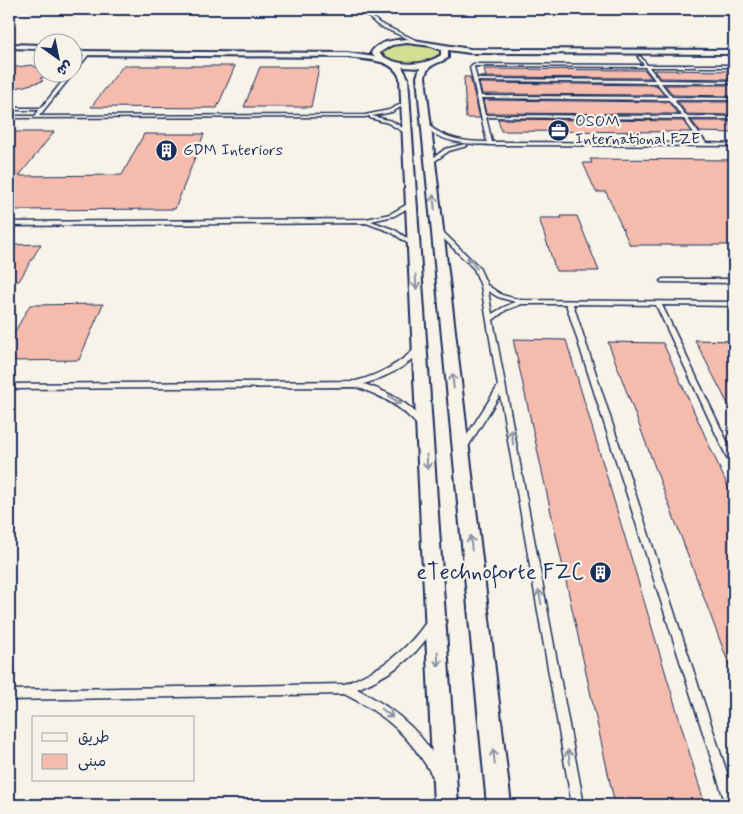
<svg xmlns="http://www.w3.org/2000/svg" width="743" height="814" font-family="Mynerve,'Playpen Sans Arabic',sans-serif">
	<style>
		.green { fill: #d2de91; stroke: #768678 }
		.building { fill: #f5bcad; stroke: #1b2f5e }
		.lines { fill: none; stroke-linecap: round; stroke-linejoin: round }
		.lane-casing { stroke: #1b2f5e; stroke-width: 3 }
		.street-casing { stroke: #1b2f5e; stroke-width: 4 }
		.lane { fill: #f7f3e8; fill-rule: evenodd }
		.street { fill: #f7f3e8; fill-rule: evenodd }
		.oneway { stroke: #8991a3 }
		.labels { text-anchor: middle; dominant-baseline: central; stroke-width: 4.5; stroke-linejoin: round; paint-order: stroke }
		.far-poi-label { font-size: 16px; fill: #1b2f5e; stroke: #f7f3e8; text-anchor: start }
		.near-poi-label { font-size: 22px; fill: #1b2f5e; stroke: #f7f3e8; text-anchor: end }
	</style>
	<rect width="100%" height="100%" fill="#f7f3e8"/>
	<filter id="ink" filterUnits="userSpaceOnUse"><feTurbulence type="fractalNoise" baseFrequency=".02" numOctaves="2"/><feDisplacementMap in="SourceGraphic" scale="10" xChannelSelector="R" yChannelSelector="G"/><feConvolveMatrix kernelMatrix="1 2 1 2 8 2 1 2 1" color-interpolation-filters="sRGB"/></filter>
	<g filter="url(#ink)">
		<path class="green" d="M406 43C417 43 437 43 442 54L441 57C423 63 397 70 382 55V51L391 45Z"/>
		<g class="building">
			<polygon points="32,65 51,76 40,78 43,81 9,90 9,68"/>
			<polygon points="123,66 235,66 217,108 91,107"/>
			<polygon points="260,67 319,67 311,107 244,107"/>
			<polygon points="484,69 645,70 651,78 478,77 486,77"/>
			<polygon points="654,70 734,71 734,79 660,78"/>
			<polygon points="464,77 470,77 480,118 466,118"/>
			<polygon points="479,83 656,85 664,95 482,94"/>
			<polygon points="665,85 734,85 734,96 673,95"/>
			<polygon points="483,100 668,102 678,114 486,113"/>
			<polygon points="678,102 734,102 734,115 687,114"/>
			<polygon points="498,119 683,121 691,132 501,131"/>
			<polygon points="692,121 734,121 734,133 700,132"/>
			<polygon points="9,132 54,132 19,176 122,175 144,134 204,134 175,209 9,210"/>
			<polygon points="590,159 734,160 734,245 630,245 606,192 596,192 583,163 592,163"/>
			<polygon points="561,216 577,216 599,271 556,271 539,218 562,218"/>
			<polygon points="41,244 19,281 9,281 9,245"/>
			<polygon points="103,304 79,360 9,361 9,342 30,305"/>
			<polygon points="513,339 566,340 705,805 615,805"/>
			<polygon points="695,340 734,341 734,416"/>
			<polygon points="608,342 663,343 734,500 734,678"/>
		</g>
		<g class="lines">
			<defs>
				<g id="lane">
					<polygon points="360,9 364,9 379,23 418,41 415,42 377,25"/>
					<polygon points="87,52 90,53 39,116 365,115 389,110 405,102 407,103 406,104 392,112 372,116 392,121 409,132 405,133 388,123 370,118 370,116 365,117 9,118 9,116 35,116 39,110 9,110 9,108 41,108 70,72 72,72 72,69"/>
					<path d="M640 56 647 65H734V67H649L659 80 734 81V83H661L672 97 734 98V100H674L686 116 734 117V119H688L706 143 734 144V146L490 145C485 144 479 145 474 144 456 143 437 139 424 126L428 125C445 139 465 142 487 142L470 67 473 64 644 65 638 57ZM475 66 645 67 655 80 477 79 474 67ZM477 81 657 83 668 97 481 96ZM481 98 669 100 682 116 485 115ZM486 117 684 119 701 143 492 142Z"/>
					<polygon points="465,144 467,145 467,146 449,151 432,163 428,162 445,149"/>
					<polygon points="411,202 414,204 413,205 394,216 371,221 395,230 415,244 416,245 413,247 391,232 366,223 9,226 9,222 366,219 390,214"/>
					<path d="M439 229 441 230 479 267 487 285 502 295 521 300 734 302V306L662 305 734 456V467L731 466 730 464 656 305 573 304 734 794V805H726L566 304H522L506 310 493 320 584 805H572L500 395 466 450H460L459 448 498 386 481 286 474 269 436 231ZM488 291 498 297 515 302 502 308 492 314Z"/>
					<polygon points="663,279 734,279 734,283 661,282 660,281"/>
					<path d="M417 347H419L422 349C408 367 386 377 364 384 388 392 411 403 425 424L424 426H418C401 406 381 395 356 387L9 389V384L356 381C379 375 399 364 417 347Z"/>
					<path d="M430 619 433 621 435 624C420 656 388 676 357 689 392 707 426 733 442 771L440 775 436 777 432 775C409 735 386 715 344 694L9 700V690L345 684C381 669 405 653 427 621Z"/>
				</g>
				<g id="street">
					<path d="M407 39 470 49 734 50V54L470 53 448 50V58C438 64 427 64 425 77L511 805H487L417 77 420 68 402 67 408 78 458 805H434L400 78C393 58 365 60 347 57L72 55V51L347 53 375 57 371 53C377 41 395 40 407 39ZM407 43 431 46 441 50V55C424 67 394 67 379 53L392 45Z"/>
					<polygon points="9,44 42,45 42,49 9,48"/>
				</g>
			</defs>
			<use href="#lane" class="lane-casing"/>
			<use href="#street" class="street-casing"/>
			<use href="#lane" class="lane"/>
			<use href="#street" class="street"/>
		</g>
		<defs><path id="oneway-shaft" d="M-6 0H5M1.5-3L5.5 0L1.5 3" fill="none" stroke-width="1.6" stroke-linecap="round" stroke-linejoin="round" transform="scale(1.25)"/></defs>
		<g class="oneway">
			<use href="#oneway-shaft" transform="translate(434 202) rotate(-96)"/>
			<use href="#oneway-shaft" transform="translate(472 263) rotate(-132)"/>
			<use href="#oneway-shaft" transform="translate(416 282) rotate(86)"/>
			<use href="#oneway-shaft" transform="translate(453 381) rotate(-96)"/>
			<use href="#oneway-shaft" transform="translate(395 400) rotate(33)"/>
			<use href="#oneway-shaft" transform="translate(512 437) rotate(-100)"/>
			<use href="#oneway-shaft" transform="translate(427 462) rotate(87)"/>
			<use href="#oneway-shaft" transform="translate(471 543) rotate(-96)"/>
			<use href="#oneway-shaft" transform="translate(540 597) rotate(-100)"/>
			<use href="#oneway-shaft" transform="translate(438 659) rotate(87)"/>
			<use href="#oneway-shaft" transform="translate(387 713) rotate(38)"/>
			<use href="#oneway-shaft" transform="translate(494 757) rotate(-96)"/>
			<use href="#oneway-shaft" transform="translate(569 757) rotate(-100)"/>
		</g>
	</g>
	<defs>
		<symbol id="office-disc" viewBox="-11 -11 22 22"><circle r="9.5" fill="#1b2f5e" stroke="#f7f3e8"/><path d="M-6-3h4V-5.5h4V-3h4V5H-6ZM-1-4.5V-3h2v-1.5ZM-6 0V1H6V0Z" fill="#fff"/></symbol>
		<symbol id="building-disc" viewBox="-11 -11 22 22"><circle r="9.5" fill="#1b2f5e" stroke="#f7f3e8"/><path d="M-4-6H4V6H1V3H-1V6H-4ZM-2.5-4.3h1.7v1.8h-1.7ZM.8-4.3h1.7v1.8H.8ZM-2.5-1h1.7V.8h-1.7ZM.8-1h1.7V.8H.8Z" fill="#fff"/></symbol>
	</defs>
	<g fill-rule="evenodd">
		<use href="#office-disc" x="546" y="118" width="25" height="25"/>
		<use href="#building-disc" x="154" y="138" width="25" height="25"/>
		<use href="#building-disc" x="588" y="560" width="25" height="25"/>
	</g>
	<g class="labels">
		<g class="far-poi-label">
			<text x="575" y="121">OSOM<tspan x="575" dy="18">International FZE</tspan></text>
			<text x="183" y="150">GDM Interiors</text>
		</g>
		<g class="near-poi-label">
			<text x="584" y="573">eTechnoforte FZC</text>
		</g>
	</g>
	<rect width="743" height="814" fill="none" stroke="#f7f3e8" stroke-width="30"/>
	<rect x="15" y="15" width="713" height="784" fill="none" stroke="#1b2f5e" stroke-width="2" filter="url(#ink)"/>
	<rect x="32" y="716" width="162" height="65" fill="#f7f3e8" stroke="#9fa5b1"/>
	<rect x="42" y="733" width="25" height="8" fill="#f7f3e8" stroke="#9fa5b1"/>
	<text x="78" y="742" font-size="15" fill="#1b2f5e">طريق</text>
	<rect x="42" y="754" width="25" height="15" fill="#f5bcad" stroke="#9fa5b1"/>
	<text x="78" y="766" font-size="15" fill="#1b2f5e">مبنى</text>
	<g transform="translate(58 58) rotate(147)"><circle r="24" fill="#f7f3e8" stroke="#9fa5b1"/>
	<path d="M0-4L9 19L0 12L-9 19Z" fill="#1b2f5e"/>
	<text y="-8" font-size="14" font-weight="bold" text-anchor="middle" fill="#1b2f5e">ش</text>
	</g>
</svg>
